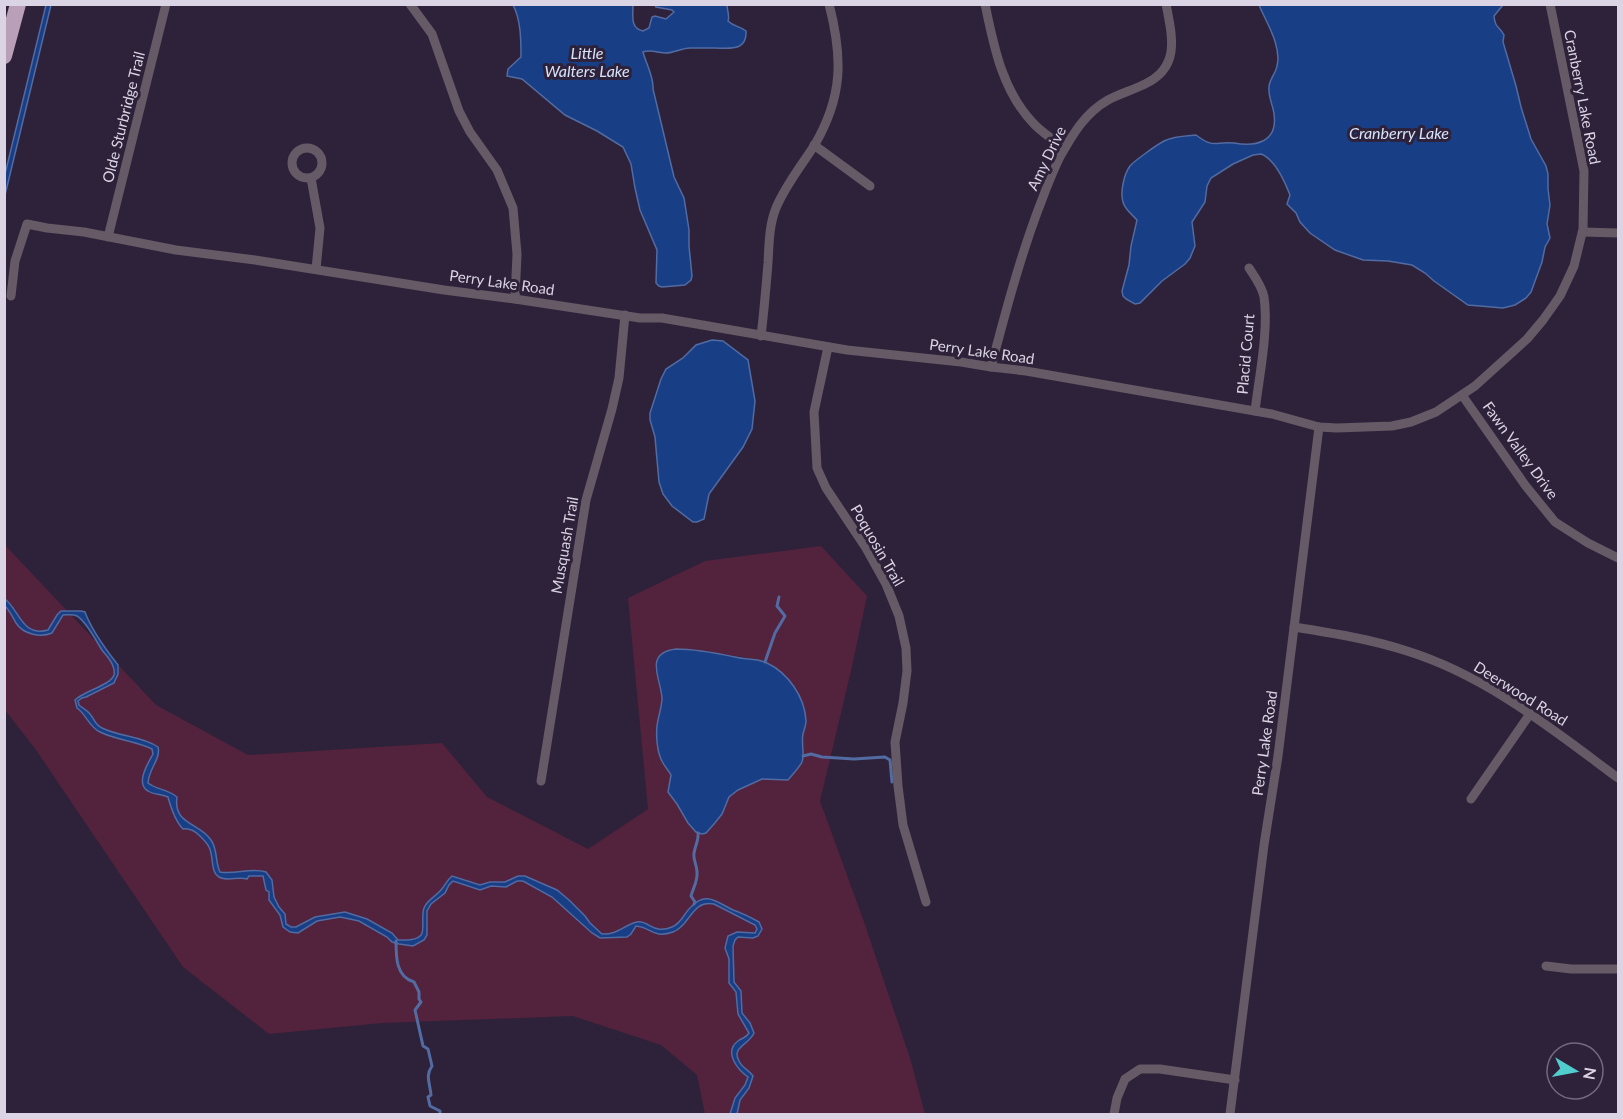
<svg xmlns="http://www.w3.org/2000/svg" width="1623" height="1119" font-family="Lato,sans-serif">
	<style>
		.green { fill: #53223c; fill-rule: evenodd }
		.water { fill: #183e86; stroke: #526ba2; stroke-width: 1.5 }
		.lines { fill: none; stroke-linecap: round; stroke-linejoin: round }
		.stream { stroke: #526ba2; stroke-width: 3 }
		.street { stroke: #655a65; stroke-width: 9 }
		.highway { stroke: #ba9fb8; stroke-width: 16 }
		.labels { text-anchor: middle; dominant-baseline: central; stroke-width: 6; stroke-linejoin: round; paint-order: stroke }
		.street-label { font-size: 15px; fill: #dbd4e4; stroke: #2e223a }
		.water-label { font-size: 16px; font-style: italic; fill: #d7e3f8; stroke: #2e223a }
	</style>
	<rect width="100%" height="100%" fill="#2e223a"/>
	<path class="green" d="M4 544 156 705 248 755 442 743 487 797 588 849 648 809 628 598 705 561 821 546 867 596 851 671 820 801 863 919 910 1058 925 1114H705L697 1075 661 1045 573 1016 382 1023 269 1034 183 967 36 750 5 710ZM688 649 749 658 784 674 789 680 803 703 806 721 802 743 803 760 795 771 774 778 762 779 738 790 729 797 722 814 706 833C687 833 686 817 677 804 675 799 671 796 668 792L671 775 662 763 657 727 662 699 655 667Z"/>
	<g class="water">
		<polygon points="46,5 51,5 5,195 5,174"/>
		<path d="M513 5H633C633 16 630 28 643 31L649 28 652 17 655 16 666 19 674 12 672 10 656 7 655 5H727C727 10 730 16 728 21 734 27 740 26 746 31 747 52 729 48 714 48 706 48 698 48 690 48 682 48 674 53 666 53 658 53 651 49 643 52 646 64 654 77 653 89L674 177 684 198 689 230V246L692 276 691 280 685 285 662 287 659 286 656 283 657 250 640 210 635 188 631 164 623 147 597 131 565 115 522 79 507 76 508 69 521 57C521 40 521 20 513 5Z"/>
		<path d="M1259 5H1503L1494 16C1495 28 1499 26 1504 35L1503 42 1516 86 1521 107 1531 139 1546 166 1548 174V189L1550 205 1547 224 1550 238 1545 247 1542 262 1531 292 1526 298 1515 305 1503 308 1468 305 1434 281 1425 273 1412 265 1388 261 1363 260 1335 250 1310 233 1300 222 1296 213 1287 204 1290 195C1285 182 1275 159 1261 154L1253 155 1233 164 1211 178 1207 186 1205 202 1192 222 1195 246 1190 258 1185 264 1162 281 1140 303 1135 304 1126 299 1123 296 1122 291 1129 265 1131 246 1137 220C1132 214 1125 210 1123 202 1120 192 1124 174 1130 166 1134 161 1158 144 1164 141 1174 136 1185 136 1196 135 1214 149 1215 141 1234 143 1256 147 1278 142 1274 114 1273 105 1268 97 1269 87 1269 80 1276 73 1277 66 1282 46 1266 22 1259 5Z"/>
		<polygon points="712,340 723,341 748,360 755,401 752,429 743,447 709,494 704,519 697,522 693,522 672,506 663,494 659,482 655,437 650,420 650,413 661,379 666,369 683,358 696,345"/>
		<path d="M5 599C20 611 22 637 48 630L57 615 61 611H81L85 612C91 629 107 651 118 665V674L114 683 86 697 82 698 78 701 79 705C82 708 87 710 90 714 95 720 95 725 102 728 120 737 142 736 158 747 161 759 149 768 148 783 157 790 168 789 177 797 173 825 199 822 211 840 218 850 215 862 220 872 235 875 251 867 266 872L272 880 274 897 279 907 285 914 286 924 291 927H296L315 917 345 912 367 919 392 933 398 940C405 940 416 941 421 935 425 931 421 915 424 908 428 899 435 897 440 891 445 886 446 881 452 876L480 885 490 882H505L518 876H525L557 890 569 900 585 916 590 923 602 934C617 935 624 925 637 922 649 920 653 935 672 927 682 923 684 913 691 907 706 890 718 903 733 910 742 913 750 917 759 922L762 929 758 936 753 938 738 937 735 940 733 946 734 982 741 991 742 1013 750 1023 754 1033C749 1045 731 1047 739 1061 742 1068 749 1070 753 1076L749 1088 740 1100 737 1114H730L735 1098 745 1085 748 1077C738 1070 723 1052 738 1041 743 1037 745 1039 749 1033L738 1014 736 992 729 983V959L725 948 728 936 737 932 755 933 757 929 755 925 714 904C692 899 690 926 673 932 653 939 651 927 636 926L631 934 627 937 600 938 592 933 552 897 523 881H517L506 887 491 886 480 890 453 881 449 885 445 893 431 904 427 911V935L424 940 413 946 399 944 392 942 387 937 359 921 340 917 317 921 298 933 290 932 283 927 280 915 269 900V892L266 890 263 876H249L247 879C238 876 228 882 219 877 210 872 214 856 209 847 207 843 203 839 200 836 195 831 190 828 183 829 175 821 171 808 168 797 162 794 154 795 148 791 135 784 148 763 153 754L152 749C136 741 116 740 100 732 89 727 86 714 77 708L75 700C84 691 111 685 114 675 115 671 113 665 111 662 109 658 105 654 102 650 96 641 87 622 77 616 73 614 68 615 63 615L52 633C40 638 23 634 16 623 12 616 10 611 5 606Z"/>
		<path d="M676 649C696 649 716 653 735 657 746 660 757 658 767 663 788 673 805 697 806 721 806 725 804 730 803 734 801 743 805 754 802 762 799 768 792 775 788 780L762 779 738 790 729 797 722 814 714 824 706 833 702 834 696 832 688 823 677 804 668 792 671 775C668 769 663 765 661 759 657 750 656 736 657 726 658 717 662 707 662 698 661 679 643 653 676 649Z"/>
	</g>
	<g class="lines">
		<g class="stream">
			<polyline points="765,662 775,633 785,616 777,606 779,597"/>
			<polyline points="803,756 811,754 822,757 854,759 885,757 890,760 892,782"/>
			<path d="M694 904 695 902 691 896C693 888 698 881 697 872 697 865 693 860 694 853 695 846 699 840 698 833"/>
			<path d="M396 941C396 957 396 977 414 982L419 992V999L421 1002 415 1010 423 1046 428 1049 432 1066C425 1076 430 1083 431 1095L428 1097 430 1106 440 1111V1114"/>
		</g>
		<g class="street">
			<polyline points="410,4 432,34 459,111 470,132 497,170 513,208 517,254 515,299"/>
			<path d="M985 4C994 48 1003 93 1035 125 1044 134 1055 141 1065 148"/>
			<polyline points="814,145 870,186"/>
			<circle cx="307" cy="163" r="15"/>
			<polyline points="311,178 320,228 316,269"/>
			<polyline points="1583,232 1618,233"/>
			<polyline points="108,237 166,4"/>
			<path d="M1249 268C1255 277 1262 286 1264 297 1269 330 1259 377 1255 411"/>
			<polyline points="11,296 15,261 27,224 47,228 84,232 176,250 255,260 444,290 515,299 640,318 662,318 847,350 961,362 991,367 1026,371 1272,414 1319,427 1337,428 1392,426 1411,422 1436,412 1475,386 1527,339 1543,320 1560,296 1574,266 1583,229 1584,171 1550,4"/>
			<path d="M761 336C764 312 766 287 768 263 769 245 769 225 776 208 785 186 801 166 814 146 843 97 843 58 829 4"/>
			<polyline points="828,347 814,412 817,468 826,488 866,548 886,584 899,616 906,648 907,671 903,703 895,742 898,786 903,825 926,902"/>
			<path d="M991 367C1005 314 1019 261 1038 210 1045 192 1052 172 1061 155 1073 134 1085 113 1108 100 1119 94 1133 90 1145 84 1181 67 1172 36 1166 4"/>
			<polyline points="1462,395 1525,485 1555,522 1588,543 1618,558"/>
			<path d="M1294 627C1332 633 1370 639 1407 651 1487 676 1552 729 1618 778"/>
			<polyline points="541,781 586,500 612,409 619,378 625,315"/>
			<polyline points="1471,799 1530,714"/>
			<polyline points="1546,966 1571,969 1618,969"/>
			<polyline points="1114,1114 1117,1098 1125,1079 1140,1069 1160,1069 1235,1080"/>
			<polyline points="1230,1114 1264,845 1278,756 1319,427"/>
		</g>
		<polyline class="highway" points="4,56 18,4"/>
	</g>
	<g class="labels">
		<g class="street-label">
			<text transform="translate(1583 97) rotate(79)">Cranberry Lake Road</text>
			<text transform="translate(123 117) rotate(-76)">Olde Sturbridge Trail</text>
			<text transform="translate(1046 158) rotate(-64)">Amy Drive</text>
			<text transform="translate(502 282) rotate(8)">Perry Lake Road</text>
			<text transform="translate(982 351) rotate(8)">Perry Lake Road</text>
			<text transform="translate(1245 354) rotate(-85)">Placid Court</text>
			<text transform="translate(1521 450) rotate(54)">Fawn Valley Drive</text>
			<text transform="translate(564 545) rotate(-80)">Musquash Trail</text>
			<text transform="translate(878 545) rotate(60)">Poquosin Trail</text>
			<text transform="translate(1521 693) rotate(32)">Deerwood Road</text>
			<text transform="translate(1264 743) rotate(-82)">Perry Lake Road</text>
		</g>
		<g class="water-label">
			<text x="587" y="52">Little<tspan x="587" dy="18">Walters Lake</tspan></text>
			<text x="1399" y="132">Cranberry Lake</text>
		</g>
	</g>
	<rect width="1623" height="1119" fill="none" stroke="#dbd4e4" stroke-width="12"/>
	<g transform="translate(1575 1071) rotate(100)"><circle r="28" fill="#2e223a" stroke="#73697e" stroke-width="1.5"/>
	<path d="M0-4.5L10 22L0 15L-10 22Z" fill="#52cdcd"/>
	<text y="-9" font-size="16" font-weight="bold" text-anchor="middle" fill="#dbd4e4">N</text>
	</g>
</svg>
